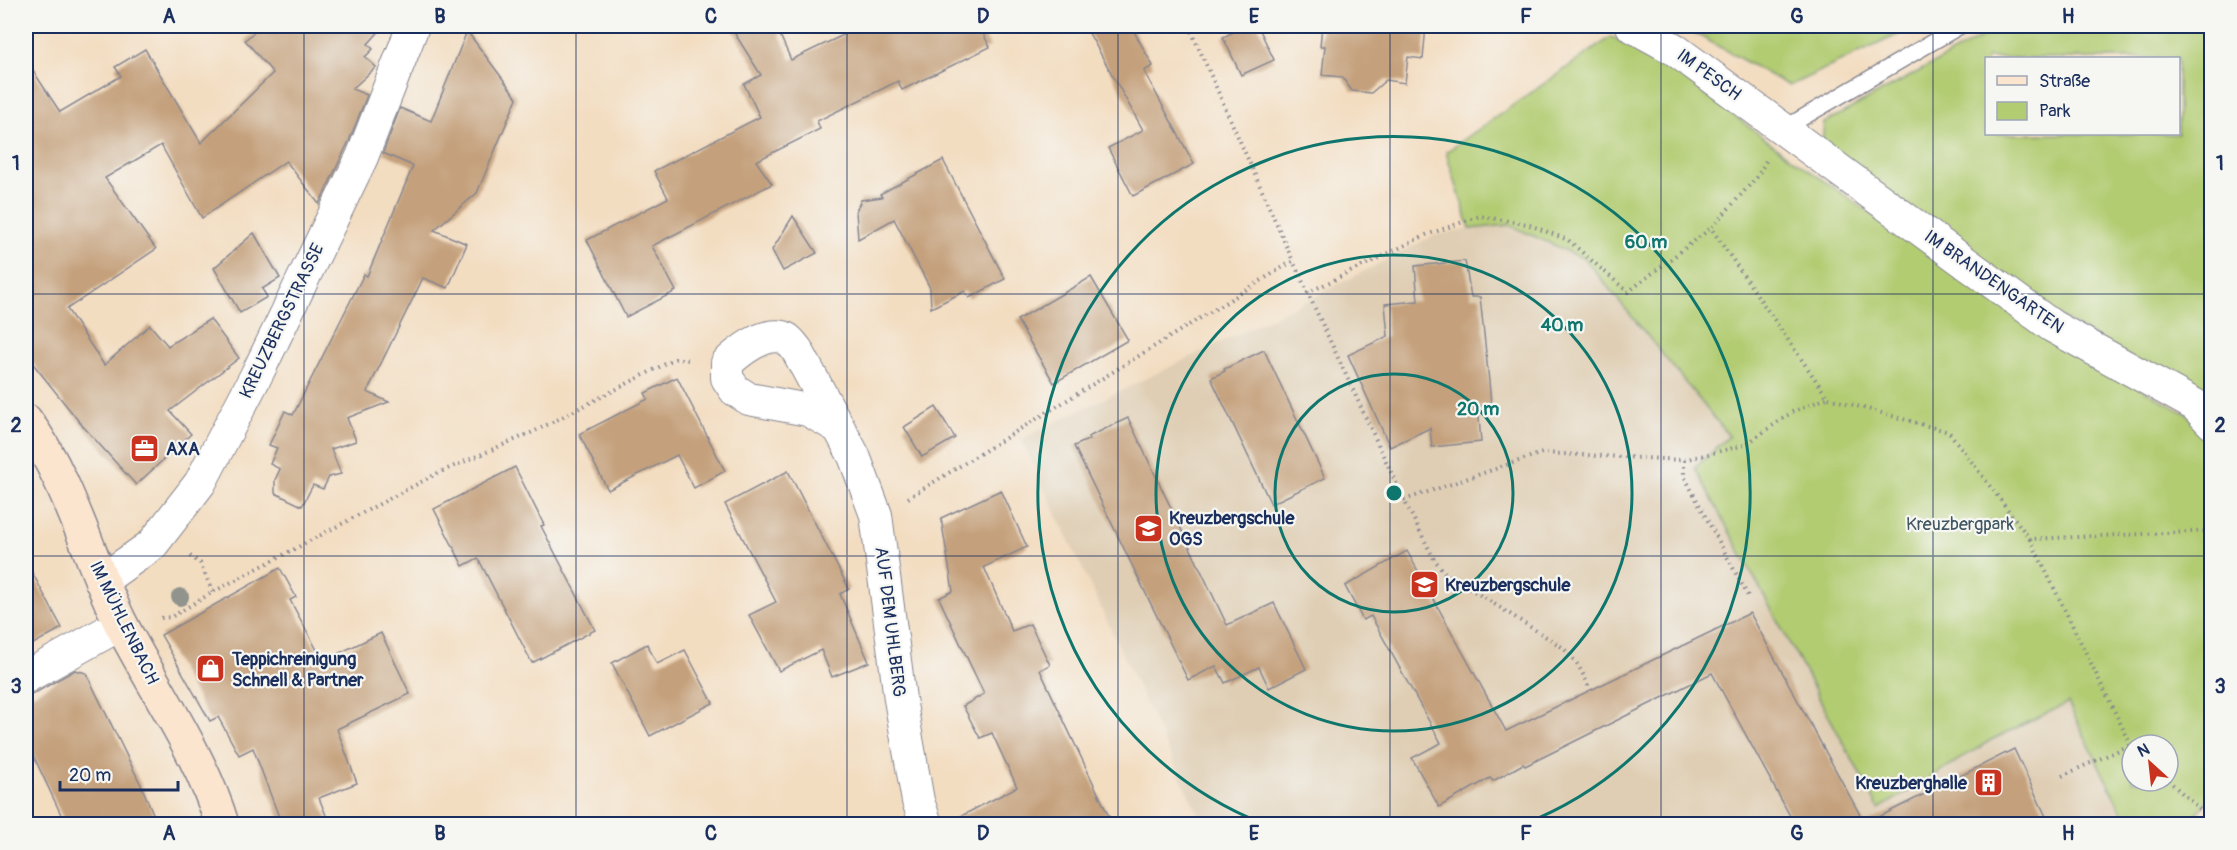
<svg xmlns="http://www.w3.org/2000/svg" width="2237" height="850" font-family="Pangolin,sans-serif">
	<style>
		.built { fill: #dfceb4 }
		.green { fill: #b2cc72; stroke: #667e68; stroke-width: 1.5; fill-rule: evenodd }
		.building { fill: #c4a07b }
		.lines { fill: none; stroke-linecap: round; stroke-linejoin: round }
		.lane-casing { stroke: #878690; stroke-width: 18 }
		.street-casing { stroke: #878690; stroke-width: 34 }
		.secondary-casing { stroke: #878690; stroke-width: 36 }
		.path { stroke: #878690; stroke-width: 4; stroke-dasharray: 1.5 4.5; stroke-linecap: butt }
		.lane { stroke: #fff; stroke-width: 15 }
		.street { stroke: #fff; stroke-width: 32 }
		.secondary { stroke: #fce5cf; stroke-width: 33 }
		.tree { fill: #91938d }
		.grid { fill: none; stroke: #1b2f5e; stroke-width: 1.5; stroke-opacity: 0.55 }
		.ring { fill: none; stroke: #0f766e; stroke-width: 3 }
		.labels { text-anchor: middle; dominant-baseline: central; stroke-width: 4.5; stroke-linejoin: round; paint-order: stroke }
		.street-label { font-size: 18px; fill: #1b2f5e; stroke: #f6f6f2 }
		.poi-label { font-size: 18px; font-weight: bold; fill: #1b2f5e; stroke: #f6f6f2; text-anchor: start }
		.park-label { font-size: 18px; fill: #415663; stroke: #f6f6f2 }
		.centre { fill: #0f766e; stroke: #f6f6f2; stroke-width: 3 }
		.ring-label { font-size: 18px; text-anchor: middle; font-weight: bold; fill: #0f766e; stroke: #f6f6f2; stroke-width: 4.5; stroke-linejoin: round; paint-order: stroke }
		.neatline { fill: none; stroke: #1b2f5e; stroke-width: 2 }
		.grid-label { font-size: 20px; text-anchor: middle; font-weight: bold; fill: #1b2f5e }
	</style>
	<rect width="100%" height="100%" fill="#f6f6f2"/>
	<filter id="ink" filterUnits="userSpaceOnUse"><feTurbulence type="fractalNoise" baseFrequency=".0167" numOctaves="2"/><feDisplacementMap in="SourceGraphic" scale="12" xChannelSelector="R" yChannelSelector="G"/><feConvolveMatrix kernelMatrix="1 2 1 2 8 2 1 2 1" color-interpolation-filters="sRGB"/></filter>
	<filter id="wash" filterUnits="userSpaceOnUse"><feTurbulence type="fractalNoise" baseFrequency=".008" numOctaves="4" result="noise"/><feDisplacementMap in="SourceGraphic" scale="24" xChannelSelector="R" yChannelSelector="G"/><feGaussianBlur stdDeviation="1.35" result="paint"/><feColorMatrix in="noise" values="0 0 0 0 0 0 0 0 0 0 0 0 0 0 0 0 0 1.4 0 .05"/><feComposite in="paint" operator="in"/></filter>
	<g filter="url(#wash)">
		<rect width="100%" height="100%" fill="#f3ddc1"/>
		<polygon class="built" points="1509,225 1585,259 1730,437 1695,468 1879,809 1991,740 2068,703 2128,824 1203,824 1021,439 1304,302 1435,235 1470,229"/>
		<g class="green">
			<polygon points="1682,26 1916,26 1789,86"/>
			<path d="M2002 26H2211V406L2056 314 1822 144 1824 123ZM1986 58H2178V134H1986Z"/>
			<path d="M1611 37 1649 52 1791 158 2050 337 2187 414 2212 438 2211 795 2189 824H2128L2068 703 1991 740 1879 809 1695 468 1729 436 1585 259 1509 225 1470 229 1446 152ZM2132 745H2168V781H2132Z"/>
		</g>
		<g id="blocks">
			<g class="building">
				<polygon points="261,26 384,26 368,44 373,49 365,57 376,67 352,89 367,95 349,141 319,204 286,161 202,218 161,145 105,178 156,249 67,309 104,365 150,325 168,346 210,319 239,358 170,411 191,434 136,485 81,424 26,355 26,60 60,112 121,76 115,67 145,49 201,143 273,73 245,40"/>
				<polygon points="730,26 776,26 791,60 862,26 979,26 990,47 902,90 898,81 817,121 820,129 756,161 772,184 652,246 676,291 626,317 587,240 668,198 654,171 760,117 744,84 761,75"/>
				<polygon points="1085,26 1131,26 1153,66 1144,71 1194,164 1133,196 1108,148 1143,130"/>
				<polygon points="1246,26 1258,26 1274,60 1241,75 1223,37"/>
				<polygon points="1322,26 1426,26 1423,59 1408,57 1405,83 1386,80 1371,93 1352,91 1342,77 1322,75 1325,46 1320,46"/>
				<polygon points="467,31 517,98 477,193 434,230 467,244 448,288 423,278 367,392 389,402 347,418 356,441 331,449 341,474 329,477 323,489 313,485 302,506 275,493 275,480 280,469 270,464 277,448 269,445 285,411 293,415 364,274 367,276 413,166 383,153 400,108 431,121"/>
				<polygon points="943,160 1005,279 969,298 965,291 931,308 930,288 894,219 858,239 856,211 861,200 882,197 880,194"/>
				<polygon points="793,216 817,253 783,271 772,250"/>
				<polygon points="254,233 280,278 262,289 267,297 240,313 214,268"/>
				<polygon points="1465,261 1471,297 1480,297 1489,381 1491,405 1478,406 1481,442 1432,447 1430,428 1390,447 1348,355 1388,336 1385,304 1418,301 1415,266"/>
				<polygon points="1091,277 1128,340 1054,383 1017,320"/>
				<polygon points="1264,350 1325,478 1271,504 1211,378 1225,371 1224,369"/>
				<polygon points="677,377 725,471 694,488 677,455 608,490 579,434 648,399 645,393"/>
				<polygon points="936,407 955,438 922,457 904,427"/>
				<polygon points="1128,418 1227,625 1274,603 1306,669 1269,688 1259,667 1225,683 1216,666 1188,680 1074,446 1090,439 1088,437"/>
				<polygon points="515,467 544,525 541,526 595,630 532,663 478,558 463,566 434,509"/>
				<polygon points="788,471 849,589 840,594 869,662 832,677 821,650 779,671 749,615 776,602 725,504"/>
				<polygon points="1001,490 1027,547 984,567 1012,631 1030,624 1050,665 1040,670 1113,825 944,825 1017,787 992,733 980,738 963,706 984,694 939,598 953,591 941,518"/>
				<polygon points="1407,551 1506,731 1750,613 1865,824 2014,749 2050,825 1795,825 1712,673 1525,766 1523,764 1493,781 1490,778 1439,807 1412,758 1441,743 1371,616 1363,620 1345,586"/>
				<polygon points="26,561 62,628 26,648"/>
				<polygon points="280,568 296,597 290,600 323,661 381,633 410,694 337,729 357,783 319,798 330,825 282,825 253,748 239,755 218,717 210,721 161,635"/>
				<polygon points="647,644 657,664 685,650 713,703 650,736 612,663"/>
				<polygon points="75,670 86,673 141,785 158,825 66,825 26,740 26,695 35,693"/>
			</g>
		</g>
	</g>
	<g filter="url(#ink)">
		<use href="#blocks" fill-opacity="0" stroke="#878690" stroke-width="1.5"/>
		<g class="lines">
			<defs>
				<polyline id="lane" points="1783,129 1960,26"/>
				<g id="street">
					<polyline points="1632,26 1674,49 2052,326 2195,405 2212,423"/>
					<path d="M836 426 808 410 749 399 735 390 727 378V363C740 351 764 332 783 337 789 339 793 345 797 350L854 456 876 515 900 699 918 801 926 824"/>
					<polyline points="101,581 152,545 200,483 259,370 362,157 413,26"/>
					<polyline points="26,677 121,624"/>
				</g>
				<path id="secondary" d="M26 421C69 479 88 557 120 622 154 689 200 752 222 824"/>
			</defs>
			<use href="#lane" class="lane-casing"/>
			<use href="#street" class="street-casing"/>
			<use href="#secondary" class="secondary-casing"/>
			<g class="path">
				<polyline points="1189,26 1293,261"/>
				<polyline points="1766,161 1757,177 1711,228 1828,398 1949,432 2030,539 2212,531"/>
				<polyline points="1307,293 1426,235 1480,216 1527,224 1568,240 1628,292 1711,228"/>
				<polyline points="1684,460 1684,476 1748,596"/>
				<path d="M908 498 1293 261 1404 500 1434 559 1444 572 1461 583 1562 647C1576 660 1583 672 1590 690"/>
				<polyline points="1404,500 1542,453 1684,460 1745,445 1792,412 1827,398"/>
				<polyline points="2030,539 2132,747"/>
				<polyline points="190,556 200,563 213,592"/>
				<polyline points="161,618 171,617 213,592 438,473 533,432 675,359 691,360"/>
				<polyline points="2062,776 2130,745"/>
				<polyline points="2168,780 2212,821"/>
			</g>
			<use href="#lane" class="lane"/>
			<use href="#street" class="street"/>
			<use href="#secondary" class="secondary"/>
		</g>
		<circle class="tree" cx="180" cy="597" r="9"/>
	</g>
	<path class="grid" d="M304 26V824M576 26V824M847 26V824M1118 26V824M1390 26V824M1661 26V824M1933 26V824M26 294H2212M26 556H2212"/>
	<g class="ring">
		<circle cx="1394" cy="493" r="119"/>
		<circle cx="1394" cy="493" r="238"/>
		<path d="M1264 824A356 356 0 1 1 1524 824"/>
	</g>
	<defs>
		<symbol id="office-square" viewBox="-11 -11 22 22"><rect x="-9" y="-9" width="18" height="18" rx="4" fill="#c8321e" stroke="#f6f6f2"/><path d="M-6-3h4V-5.5h4V-3h4V5H-6ZM-1-4.5V-3h2v-1.5ZM-6 0V1H6V0Z" fill="#fff"/></symbol>
		<symbol id="school-square" viewBox="-11 -11 22 22"><rect x="-9" y="-9" width="18" height="18" rx="4" fill="#c8321e" stroke="#f6f6f2"/><path d="M0-5L7-2L0 1L-7-2ZM-4 1L0 2.5L4 1V4Q0 6-4 4Z" fill="#fff"/></symbol>
		<symbol id="shop-square" viewBox="-11 -11 22 22"><rect x="-9" y="-9" width="18" height="18" rx="4" fill="#c8321e" stroke="#f6f6f2"/><path d="M-5-2.5h2.3a2.7 3.5 0 0 1 5.4 0H5L5.5 6h-11ZM-1.5-2.5h3a1.5 2.3 0 0 0-3 0Z" fill="#fff"/></symbol>
		<symbol id="building-square" viewBox="-11 -11 22 22"><rect x="-9" y="-9" width="18" height="18" rx="4" fill="#c8321e" stroke="#f6f6f2"/><path d="M-4-6H4V6H1V3H-1V6H-4ZM-2.5-4.3h1.7v1.8h-1.7ZM.8-4.3h1.7v1.8H.8ZM-2.5-1h1.7V.8h-1.7ZM.8-1h1.7V.8H.8Z" fill="#fff"/></symbol>
	</defs>
	<g fill-rule="evenodd">
		<use href="#office-square" x="128" y="432" width="33" height="33"/>
		<use href="#school-square" x="1132" y="512" width="33" height="33"/>
		<use href="#school-square" x="1408" y="568" width="33" height="33"/>
		<use href="#shop-square" x="194" y="652" width="33" height="33"/>
		<use href="#building-square" x="1972" y="766" width="33" height="33"/>
	</g>
	<g class="labels">
		<g class="street-label">
			<text transform="translate(1709 75) rotate(36)">IM PESCH</text>
			<text transform="translate(1994 282) rotate(35)">IM BRANDENGARTEN</text>
			<text transform="translate(282 321) rotate(-64)">KREUZBERGSTRASSE</text>
			<text transform="translate(890 622) rotate(83)">AUF DEM UHLBERG</text>
			<text transform="translate(124 623) rotate(64)">IM MÜHLENBACH</text>
		</g>
		<g class="poi-label">
			<text x="166" y="449">AXA</text>
			<text x="1169" y="518">Kreuzbergschule<tspan x="1169" dy="21">OGS</tspan></text>
			<text x="1445" y="585">Kreuzbergschule</text>
			<text x="232" y="659">Teppichreinigung<tspan x="232" dy="21">Schnell &amp; Partner</tspan></text>
			<text x="1967" y="783" text-anchor="end">Kreuzberghalle</text>
		</g>
		<g class="park-label">
			<text x="1960" y="524">Kreuzbergpark</text>
		</g>
	</g>
	<circle cx="1394" cy="493" r="9" class="centre"/>
	<g class="ring-label">
		<text x="1646" y="248">60 m</text>
		<text x="1562" y="331">40 m</text>
		<text x="1478" y="415">20 m</text>
	</g>
	<rect width="2237" height="850" fill="none" stroke="#f6f6f2" stroke-width="66"/>
	<rect x="1985" y="57" width="195" height="78" fill="#f6f6f2" stroke="#9ea6b7" stroke-width="1.5"/>
	<rect x="1997" y="76" width="30" height="9" fill="#fce5cf" stroke="#9ea6b7" stroke-width="1.5"/>
	<text x="2039" y="87" font-size="18" fill="#1b2f5e">Straße</text>
	<rect x="1997" y="102" width="30" height="18" fill="#b2cc72" stroke="#9ea6b7" stroke-width="1.5"/>
	<text x="2039" y="117" font-size="18" fill="#1b2f5e">Park</text>
	<g transform="translate(2150 763) rotate(333)"><circle r="28" fill="#f6f6f2" stroke="#9ea6b7" stroke-width="1.5"/>
	<path d="M0-4.5L10 22L0 15L-10 22Z" fill="#c8321e"/>
	<text y="-9" font-size="16" font-weight="bold" text-anchor="middle" fill="#1b2f5e">N</text>
	</g>
	<path d="M60 781v9h118v-9" fill="none" stroke="#1b2f5e" stroke-width="3"/>
	<text x="69" y="781" font-size="18" fill="#1b2f5e" stroke="#f6f6f2" stroke-width="4.5" paint-order="stroke">20 m</text>
	<rect x="33" y="33" width="2171" height="784" class="neatline"/>
	<g class="grid-label">
		<text x="169" y="23">A</text>
		<text x="440" y="23">B</text>
		<text x="711" y="23">C</text>
		<text x="983" y="23">D</text>
		<text x="1254" y="23">E</text>
		<text x="1526" y="23">F</text>
		<text x="1797" y="23">G</text>
		<text x="2068" y="23">H</text>
		<text x="16" y="170">1</text>
		<text x="2220" y="170">1</text>
		<text x="16" y="432">2</text>
		<text x="2220" y="432">2</text>
		<text x="16" y="693">3</text>
		<text x="2220" y="693">3</text>
		<text x="169" y="840">A</text>
		<text x="440" y="840">B</text>
		<text x="711" y="840">C</text>
		<text x="983" y="840">D</text>
		<text x="1254" y="840">E</text>
		<text x="1526" y="840">F</text>
		<text x="1797" y="840">G</text>
		<text x="2068" y="840">H</text>
	</g>
</svg>
